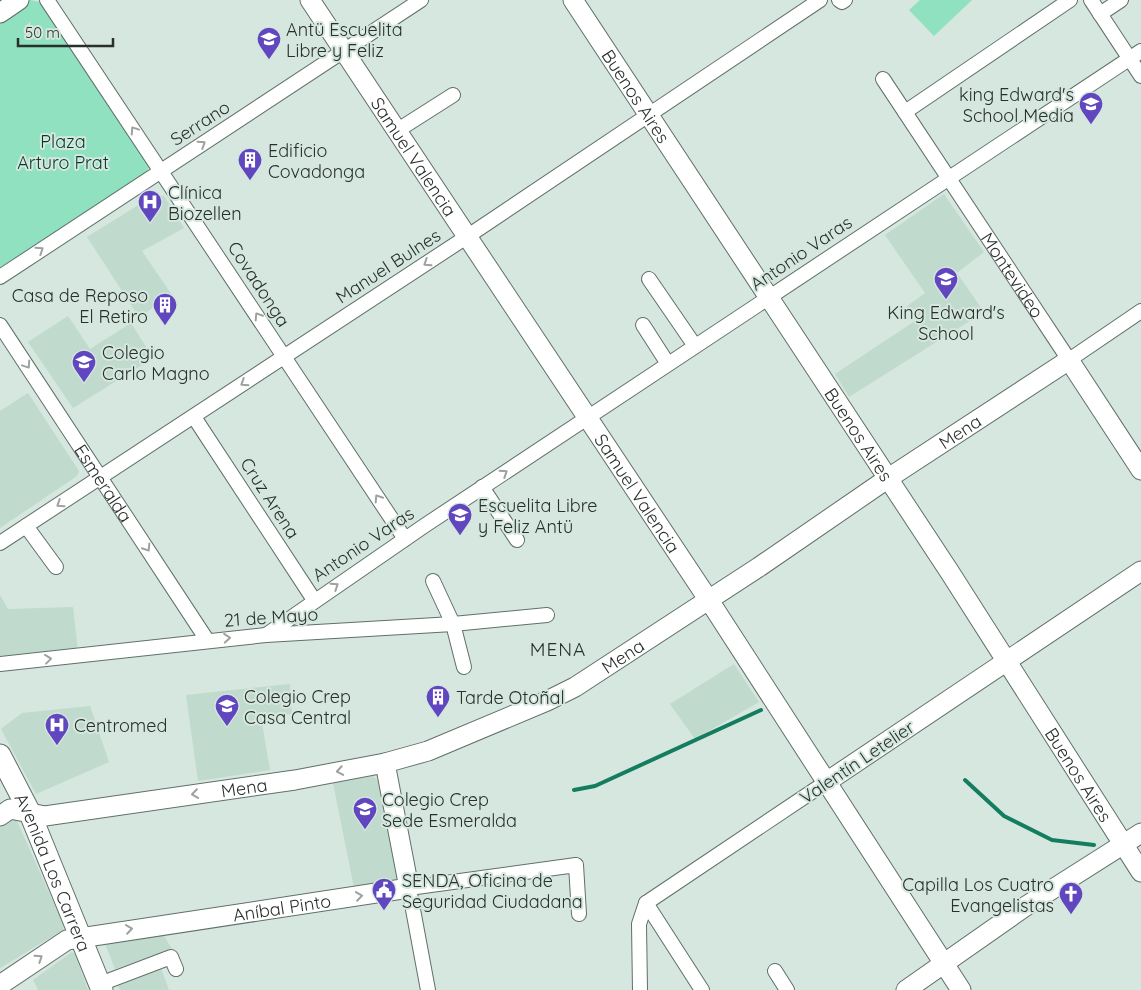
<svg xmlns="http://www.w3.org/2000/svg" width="1141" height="990" font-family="Quicksand,sans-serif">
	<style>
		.built { fill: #c1dace }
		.green { fill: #8fe1c0 }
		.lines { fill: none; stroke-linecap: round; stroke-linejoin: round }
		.stream { stroke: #147d60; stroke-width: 4 }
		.street-casing { stroke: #607069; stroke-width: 16 }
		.secondary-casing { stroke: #607069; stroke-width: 21 }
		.primary-casing { stroke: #607069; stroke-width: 23 }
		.street { stroke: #fff; stroke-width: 14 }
		.secondary { stroke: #fff; stroke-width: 19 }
		.primary { stroke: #fff; stroke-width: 21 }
		.oneway { stroke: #9ea1a0 }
		.labels { text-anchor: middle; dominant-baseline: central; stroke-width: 4; stroke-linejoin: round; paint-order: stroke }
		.poi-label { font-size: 18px; fill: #282f2c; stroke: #d5e7de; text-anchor: start }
		.street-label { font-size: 18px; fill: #282f2c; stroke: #d5e7de }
		.park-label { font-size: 18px; fill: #033b2a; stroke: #d5e7de }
		.neighbourhood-label { font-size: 19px; letter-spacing: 1px; fill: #282f2c; stroke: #d5e7de }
	</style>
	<rect width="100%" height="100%" fill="#d5e7de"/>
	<g class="built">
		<polygon points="156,194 164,196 184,228 142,251 172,295 139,317 87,237"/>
		<polygon points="944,194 984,252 957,273 984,312 849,397 835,374 915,321 906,307 925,293 885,235"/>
		<polygon points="68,316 90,349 131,323 153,358 73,408 28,342"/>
		<polygon points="28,393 79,471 77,476 0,528 0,411"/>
		<polygon points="0,595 8,609 73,607 78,651 0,656"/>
		<polygon points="734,664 759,702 695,739 670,704"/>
		<polygon points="290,684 292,714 261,717 270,770 198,781 186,695"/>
		<polygon points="90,706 109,762 36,794 1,729 22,713"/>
		<polygon points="373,776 379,782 397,878 394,882 354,888 333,783"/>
		<polygon points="12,817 16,819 64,926 63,930 0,968 0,825"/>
		<polygon points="161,931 172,949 115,969 104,941"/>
		<polygon points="72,952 75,954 88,990 38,990 33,980"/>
		<polygon points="161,968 169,990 120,990 117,983"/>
	</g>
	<g class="green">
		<polygon points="30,0 40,2 141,152 149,167 145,174 0,269 0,21"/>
		<polygon points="920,0 972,0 934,36 909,10"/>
	</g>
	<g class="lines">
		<g class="stream">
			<polyline points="965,780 1004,816 1052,840 1094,845"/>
			<polyline points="574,790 595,786 761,710"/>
		</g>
		<defs>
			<g id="street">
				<polyline points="47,0 405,539"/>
				<polyline points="839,0 842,2 845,0"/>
				<polyline points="1091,0 1141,76"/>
				<polyline points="1100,14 1121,0"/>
				<path id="s1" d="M883 79 1069 360 1141 311"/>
				<polyline points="905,112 1070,0"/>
				<polyline points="398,130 453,95"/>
				<polyline points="0,277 421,0"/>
				<polyline points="649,279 695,346"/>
				<path id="s2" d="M0 325 207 640"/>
				<polyline points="643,325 668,364"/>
				<polyline points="194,417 314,600"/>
				<polyline points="482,487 517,540"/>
				<polyline points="26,526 56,567"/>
				<polyline points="0,543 468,236 820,0"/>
				<polyline points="433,581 453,624 464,667"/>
				<polyline points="266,635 424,526 1141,51"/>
				<polyline points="0,664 266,635 453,624 547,615"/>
				<polyline points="646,903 702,990"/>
				<polyline points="775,971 787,990"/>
				<polyline points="100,984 171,957 176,969"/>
				<polyline points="428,990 409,888 576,865 579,914"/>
				<polyline points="640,990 639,924 646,903 828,781"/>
			</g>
			<g id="secondary">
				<path id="s3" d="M310 0 714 608 961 990"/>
				<path id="s4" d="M573 0 949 571 1141 872"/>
				<polyline points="0,13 19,0"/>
				<polyline points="828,781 1141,571"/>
				<path id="s5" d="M0 816 10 809 45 816 295 780 385 763 428 751 547 701 575 687 759 567 887 479 1069 360 1141 470"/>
				<path id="s6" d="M0 985 67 940 409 888 385 763"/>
				<polyline points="906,990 1026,906 1141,833"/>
			</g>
			<g id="primary">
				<path id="s7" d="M0 755 29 811 102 990"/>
			</g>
		</defs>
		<use href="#street" class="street-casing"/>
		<use href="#secondary" class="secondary-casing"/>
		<use href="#primary" class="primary-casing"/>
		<use href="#street" class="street"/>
		<use href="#secondary" class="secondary"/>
		<use href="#primary" class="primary"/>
	</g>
	<defs><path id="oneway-chevron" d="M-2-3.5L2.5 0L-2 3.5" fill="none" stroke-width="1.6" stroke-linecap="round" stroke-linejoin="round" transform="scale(1.25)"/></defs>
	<g class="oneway">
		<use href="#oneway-chevron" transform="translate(134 130) rotate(-124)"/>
		<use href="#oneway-chevron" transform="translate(202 144) rotate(-33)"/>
		<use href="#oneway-chevron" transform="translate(40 250) rotate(-34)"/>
		<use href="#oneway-chevron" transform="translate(427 263) rotate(147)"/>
		<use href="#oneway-chevron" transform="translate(258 316) rotate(-123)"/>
		<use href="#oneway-chevron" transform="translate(27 365) rotate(56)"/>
		<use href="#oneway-chevron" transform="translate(244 383) rotate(147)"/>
		<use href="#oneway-chevron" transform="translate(504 473) rotate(-33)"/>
		<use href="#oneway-chevron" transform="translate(378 498) rotate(-123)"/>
		<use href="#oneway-chevron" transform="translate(60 504) rotate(147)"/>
		<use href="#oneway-chevron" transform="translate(147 548) rotate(57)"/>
		<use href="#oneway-chevron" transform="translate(335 586) rotate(-34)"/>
		<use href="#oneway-chevron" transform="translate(227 638) rotate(-5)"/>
		<use href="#oneway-chevron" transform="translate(48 659) rotate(-7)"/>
		<use href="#oneway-chevron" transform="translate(340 771) rotate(170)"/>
		<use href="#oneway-chevron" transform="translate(195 794) rotate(172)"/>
		<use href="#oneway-chevron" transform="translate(359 896) rotate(-8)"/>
		<use href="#oneway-chevron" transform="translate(129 929) rotate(-8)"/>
		<use href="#oneway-chevron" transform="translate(39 958) rotate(-34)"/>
	</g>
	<defs>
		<symbol id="school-pin" viewBox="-11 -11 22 30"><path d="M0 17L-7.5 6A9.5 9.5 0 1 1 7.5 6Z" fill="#6147bf" stroke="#d5e7de"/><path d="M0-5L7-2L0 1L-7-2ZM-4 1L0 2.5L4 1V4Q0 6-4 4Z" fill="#fff"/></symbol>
		<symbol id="building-pin" viewBox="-11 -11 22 30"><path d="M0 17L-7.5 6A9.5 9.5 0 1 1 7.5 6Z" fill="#6147bf" stroke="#d5e7de"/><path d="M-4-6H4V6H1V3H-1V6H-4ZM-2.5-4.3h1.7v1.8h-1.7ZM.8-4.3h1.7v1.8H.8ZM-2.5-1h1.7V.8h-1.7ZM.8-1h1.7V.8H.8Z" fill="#fff"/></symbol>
		<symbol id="hospital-pin" viewBox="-11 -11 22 30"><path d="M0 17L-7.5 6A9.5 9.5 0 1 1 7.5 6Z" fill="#6147bf" stroke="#d5e7de"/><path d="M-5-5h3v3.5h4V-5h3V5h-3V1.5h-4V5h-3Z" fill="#fff"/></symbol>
		<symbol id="civic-pin" viewBox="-11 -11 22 30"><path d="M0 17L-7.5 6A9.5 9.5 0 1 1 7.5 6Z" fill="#6147bf" stroke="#d5e7de"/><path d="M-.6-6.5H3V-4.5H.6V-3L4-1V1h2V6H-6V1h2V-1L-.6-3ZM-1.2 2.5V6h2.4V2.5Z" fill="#fff"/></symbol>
		<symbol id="church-pin" viewBox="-11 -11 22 30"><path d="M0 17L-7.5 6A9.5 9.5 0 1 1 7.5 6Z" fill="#6147bf" stroke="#d5e7de"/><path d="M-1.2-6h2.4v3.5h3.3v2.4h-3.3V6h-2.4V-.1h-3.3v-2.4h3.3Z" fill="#fff"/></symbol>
	</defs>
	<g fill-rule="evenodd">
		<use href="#school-pin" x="255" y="25" width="28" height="38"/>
		<use href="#school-pin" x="1077" y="90" width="28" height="38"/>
		<use href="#building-pin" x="236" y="146" width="28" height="38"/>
		<use href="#hospital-pin" x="136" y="188" width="28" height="38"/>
		<use href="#school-pin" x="932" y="265" width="28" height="38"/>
		<use href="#building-pin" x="151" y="291" width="28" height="38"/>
		<use href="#school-pin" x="70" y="348" width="28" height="38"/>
		<use href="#school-pin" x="446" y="501" width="28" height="38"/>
		<use href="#building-pin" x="424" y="683" width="28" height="38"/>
		<use href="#school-pin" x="213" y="692" width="28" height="38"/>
		<use href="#hospital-pin" x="43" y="711" width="28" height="38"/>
		<use href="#school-pin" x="351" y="795" width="28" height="38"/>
		<use href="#civic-pin" x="370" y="876" width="28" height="38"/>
		<use href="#church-pin" x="1057" y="880" width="28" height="38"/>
	</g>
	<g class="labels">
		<g class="poi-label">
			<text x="286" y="29">Antü Escuelita<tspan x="286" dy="21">Libre y Feliz</tspan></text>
			<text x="1074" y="94" text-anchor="end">king Edward's<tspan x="1074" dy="21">School Media</tspan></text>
			<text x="268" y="150">Edificio<tspan x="268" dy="21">Covadonga</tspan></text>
			<text x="168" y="192">Clínica<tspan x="168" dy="21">Biozellen</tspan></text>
			<text x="148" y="295" text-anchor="end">Casa de Reposo<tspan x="148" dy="21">El Retiro</tspan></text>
			<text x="946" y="312" text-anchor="middle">King Edward's<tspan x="946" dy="21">School</tspan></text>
			<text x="102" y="352">Colegio<tspan x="102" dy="21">Carlo Magno</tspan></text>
			<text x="478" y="505">Escuelita Libre<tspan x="478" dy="21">y Feliz Antü</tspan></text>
			<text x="244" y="696">Colegio Crep<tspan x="244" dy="21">Casa Central</tspan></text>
			<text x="456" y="697">Tarde Otoñal</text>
			<text x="74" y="725">Centromed</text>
			<text x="382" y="799">Colegio Crep<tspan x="382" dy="21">Sede Esmeralda</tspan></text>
			<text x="402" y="880">SENDA, Oficina de<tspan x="402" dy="21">Seguridad Ciudadana</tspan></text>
			<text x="1054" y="884" text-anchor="end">Capilla Los Cuatro<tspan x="1054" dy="21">Evangelistas</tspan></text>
		</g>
		<g class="street-label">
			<text stroke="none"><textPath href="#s4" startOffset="115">Buenos Aires</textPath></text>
			<text transform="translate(200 123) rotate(-33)">Serrano</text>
			<text stroke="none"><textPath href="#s3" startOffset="188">Samuel Valencia</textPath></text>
			<text transform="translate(801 253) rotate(-34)">Antonio Varas</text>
			<text transform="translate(388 266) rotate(-33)">Manuel Bulnes</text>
			<text stroke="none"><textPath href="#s1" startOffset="235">Montevideo</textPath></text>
			<text transform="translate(259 284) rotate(57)">Covadonga</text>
			<text stroke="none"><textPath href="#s5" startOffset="1059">Mena</textPath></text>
			<text stroke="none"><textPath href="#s4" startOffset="520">Buenos Aires</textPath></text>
			<text stroke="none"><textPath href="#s2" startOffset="189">Esmeralda</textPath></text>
			<text stroke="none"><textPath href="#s3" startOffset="592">Samuel Valencia</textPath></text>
			<text transform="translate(270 498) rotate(57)">Cruz Arena</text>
			<text transform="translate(363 544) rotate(-34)">Antonio Varas</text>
			<text transform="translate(271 617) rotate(-4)">21 de Mayo</text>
			<text stroke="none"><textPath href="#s5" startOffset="654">Mena</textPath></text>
			<text transform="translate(857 762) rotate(-34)">Valentín Letelier</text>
			<text stroke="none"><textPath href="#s4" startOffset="925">Buenos Aires</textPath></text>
			<text stroke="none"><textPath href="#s5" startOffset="249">Mena</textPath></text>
			<text stroke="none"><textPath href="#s7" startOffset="129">Avenida Los Carrera</textPath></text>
			<text stroke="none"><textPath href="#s6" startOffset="298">Aníbal Pinto</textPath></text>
		</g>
		<g class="park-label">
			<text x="63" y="141">Plaza<tspan x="63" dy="21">Arturo Prat</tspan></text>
		</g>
		<g class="neighbourhood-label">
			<text x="558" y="649">MENA</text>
		</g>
	</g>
	<path d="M18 38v8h95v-8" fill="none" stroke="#282f2c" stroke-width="2.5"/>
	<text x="25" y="38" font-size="15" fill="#282f2c" stroke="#d5e7de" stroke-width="4" paint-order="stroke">50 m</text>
</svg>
